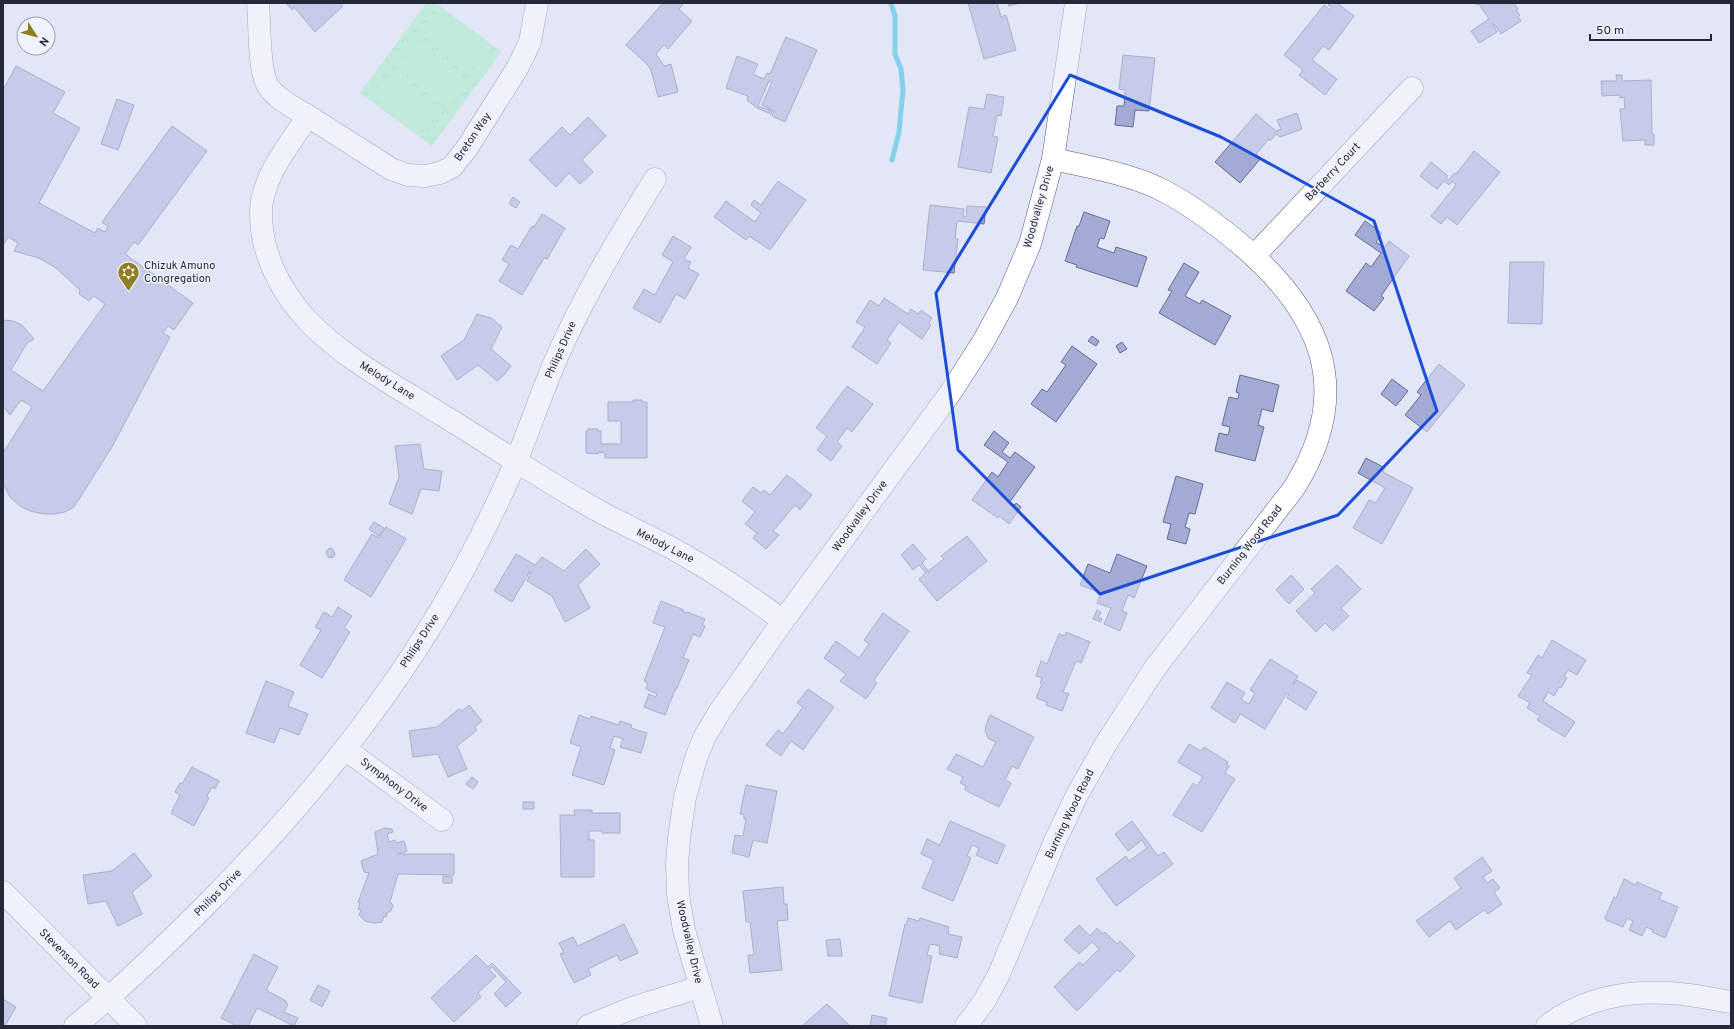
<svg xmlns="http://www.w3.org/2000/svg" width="1734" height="1029" font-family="Overpass,sans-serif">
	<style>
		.forest { fill: url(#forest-crowns) }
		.pitch { fill: #97f0bb }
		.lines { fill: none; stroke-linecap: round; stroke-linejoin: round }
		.stream { stroke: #11badb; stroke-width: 5 }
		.building { fill: #a3abd4; stroke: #676d94 }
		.minor-casing { stroke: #5a6085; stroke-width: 23 }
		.minor { stroke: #fff; stroke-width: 22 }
		.marked { fill: none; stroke: #1d4ed8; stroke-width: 3; stroke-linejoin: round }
		.labels { text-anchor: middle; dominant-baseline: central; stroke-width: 3; stroke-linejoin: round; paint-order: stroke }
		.street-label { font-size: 11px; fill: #252838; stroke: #f1f3fc }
		.poi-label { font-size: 11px; fill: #252838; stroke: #f1f3fc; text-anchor: start }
	</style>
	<defs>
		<pattern id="forest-crowns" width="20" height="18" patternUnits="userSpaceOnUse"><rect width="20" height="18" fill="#97f0bb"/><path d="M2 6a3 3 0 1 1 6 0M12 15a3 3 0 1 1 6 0" fill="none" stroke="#82cea2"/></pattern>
	</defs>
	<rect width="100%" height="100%" fill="#e2e6f7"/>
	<polygon class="forest" points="426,3 436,3 501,52 432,146 360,93"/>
	<g class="pitch">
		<polygon points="438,14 484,49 481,54 489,59 480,71 472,66 469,70 422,36"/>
		<polygon points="415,45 462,79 459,84 466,89 457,101 450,96 446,100 400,66"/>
		<polygon points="393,75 440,109 424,131 377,96"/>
	</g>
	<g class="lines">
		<polyline class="stream" points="891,3 895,16 895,54 901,69 903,90 899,132 892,160"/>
	</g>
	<g class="building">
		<polygon points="286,3 340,3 343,6 315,32 294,7 292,10"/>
		<polygon points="663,3 684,3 679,9 692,21 668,49 664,45 656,54 664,66 671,64 678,92 658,97 651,70 648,65 626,45"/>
		<polygon points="968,3 997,3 1001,17 1006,15 1016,50 984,59"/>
		<polygon points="1008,3 1020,3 1009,6"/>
		<polygon points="1330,3 1337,3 1354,16 1329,50 1323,46 1312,60 1337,79 1325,95 1299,75 1303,70 1284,55 1324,5 1330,10 1332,7 1328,5"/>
		<polygon points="1476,3 1514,3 1518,9 1516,10 1520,15 1518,17 1521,21 1501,34 1494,24 1493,25 1497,32 1479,43 1471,31 1489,19 1479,4 1477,5"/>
		<polygon points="786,37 817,50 785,122 772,116 774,111 762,105 772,82 769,81 758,106 772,111 771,114 757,108 747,100 748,96 726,88 737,56 758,64 753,74 764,79 767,73 770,74"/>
		<polygon points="1123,55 1155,58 1149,111 1135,110 1133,127 1115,125 1117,106 1124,106 1125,90 1119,89"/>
		<polygon points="16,66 65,92 53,113 80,128 39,203 95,233 98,228 105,232 108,227 102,222 172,126 207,151 138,245 134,242 125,254 193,303 174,330 168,326 163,333 170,337 112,447 74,507 65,512 54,514 44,514 30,511 20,506 10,497 3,483 3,453 32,407 21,400 10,415 3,406 3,320 13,321 22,325 34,339 27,343 11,370 43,391 105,304 94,296 89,301 79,294 80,290 56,268 39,258 14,251 18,243 8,237 3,246 3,90"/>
		<polygon points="1616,75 1622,75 1622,81 1651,80 1652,134 1654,134 1654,145 1645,145 1645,140 1623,141 1620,109 1625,109 1624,97 1620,98 1620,95 1602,96 1601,81 1617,81"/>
		<polygon points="987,94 1004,97 1001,116 997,115 993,136 998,137 991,173 958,167 969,107 984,109"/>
		<polygon points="117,99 134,105 118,150 101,144"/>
		<polygon points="1297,113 1302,129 1280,137 1276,134 1270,141 1269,139 1256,154 1261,158 1240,183 1215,162 1256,114 1276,131 1281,129 1277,120"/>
		<polygon points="588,117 606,136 582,160 593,172 580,184 569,173 556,187 529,160 562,127 570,135"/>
		<polygon points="1474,151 1500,172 1457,225 1447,217 1441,224 1431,216 1456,185 1452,181 1449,185 1444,181 1437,189 1420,176 1431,162 1448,176 1446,177 1449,180 1454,173 1456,174"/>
		<polygon points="778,181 806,200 770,250 749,236 746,240 714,217 726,201 755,222 761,213 751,205 754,200 761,205"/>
		<polygon points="513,197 520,202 516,208 509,204"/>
		<polygon points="930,205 964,209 963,217 966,217 967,206 986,207 984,224 957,221 955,239 958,239 954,273 923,270"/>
		<polygon points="1084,212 1110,221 1104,239 1100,238 1097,247 1114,253 1116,247 1147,257 1137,287 1076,267 1077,265 1065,261 1077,226 1079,226"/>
		<polygon points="542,214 565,228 547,259 544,258 522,295 499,281 509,264 502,260 511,245 518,249 532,226 534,227"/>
		<polygon points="1365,221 1382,233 1376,242 1384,248 1389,241 1409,256 1381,296 1384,298 1374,311 1346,291 1366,263 1371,267 1381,253 1355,235"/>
		<polygon points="673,236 691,247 684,259 691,262 688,268 699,274 685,299 676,294 660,323 633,308 644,289 655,295 673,262 662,255"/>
		<polygon points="1510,262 1544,262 1542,324 1508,323"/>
		<polygon points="1184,263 1199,272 1185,296 1200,304 1202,300 1231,316 1215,345 1159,313 1172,291 1168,290"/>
		<polygon points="884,298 908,314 911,309 918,314 921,310 932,318 929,323 931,325 922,339 899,322 887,340 891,343 877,364 852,347 865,327 856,322 870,300 879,306"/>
		<polygon points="477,314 491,318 502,327 491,349 511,366 505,374 497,381 478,365 457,380 441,356 464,340"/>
		<polygon points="1092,336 1099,341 1096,346 1088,341"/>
		<polygon points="1122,342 1127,349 1120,353 1116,346"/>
		<polygon points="1072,346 1097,364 1056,422 1031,404 1042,389 1047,392 1066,365 1061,362"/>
		<polygon points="1439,364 1465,385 1427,432 1405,415 1421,395 1417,392"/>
		<polygon points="1240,375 1279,385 1273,412 1262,409 1258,425 1264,427 1255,461 1215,451 1219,433 1228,435 1230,427 1222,425 1229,397 1238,399 1239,393 1236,392"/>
		<polygon points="1392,379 1408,391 1396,406 1381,394"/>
		<polygon points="847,386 873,404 852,432 847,428 837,442 842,446 831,461 817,450 827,436 816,428"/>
		<polygon points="633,400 642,400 642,402 647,402 647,458 605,458 605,453 598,452 598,454 586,453 586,431 588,431 588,429 598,429 598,431 601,431 601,444 621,444 621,421 608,421 608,402 633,402"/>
		<polygon points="994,431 1009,443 1002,452 1010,458 1015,452 1035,467 1009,503 1015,505 1016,503 1021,507 1009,524 999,516 998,518 972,500 992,472 998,477 1008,462 984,445"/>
		<polygon points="420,444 424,469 442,471 439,491 421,489 412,514 389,504 399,477 395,446"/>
		<polygon points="1366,458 1385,468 1383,472 1413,488 1382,544 1353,528 1369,500 1376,503 1385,488 1358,473"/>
		<polygon points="787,475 812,495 800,510 795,505 773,531 779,535 766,549 753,538 757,533 745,524 755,512 742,501 753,487 761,493 764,490 770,495"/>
		<polygon points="1176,476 1203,484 1195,514 1189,513 1185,527 1190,529 1186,544 1167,539 1171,524 1163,522"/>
		<polygon points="374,522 384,528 379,536 369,529"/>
		<polygon points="386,527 406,539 371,597 344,580 372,534 379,538"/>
		<polygon points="967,536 987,561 937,601 919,579 926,573 919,565 913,570 901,555 913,544 926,559 922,563 928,571 944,559 941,556"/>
		<polygon points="329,548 333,549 335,554 333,558 328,557 326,552"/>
		<polygon points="586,549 600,564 578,585 590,608 565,622 552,596 527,581 531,572 530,571 512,602 494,591 516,554 535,565 542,557 564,571"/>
		<polygon points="1117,554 1147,566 1134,598 1128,595 1122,611 1127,613 1120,631 1104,624 1111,608 1097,603 1101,593 1080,585 1088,564 1110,573"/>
		<polygon points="1337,565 1361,589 1341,608 1349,616 1333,631 1325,623 1316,632 1296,611 1315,593 1311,589"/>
		<polygon points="1291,575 1304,589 1289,604 1276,590"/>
		<polygon points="661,601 684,610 683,612 687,613 687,612 705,619 702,625 705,626 700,637 693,634 683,658 689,660 676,690 675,690 665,715 644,707 649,694 656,697 657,694 646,689 648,683 644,681 665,627 653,623"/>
		<polygon points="338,607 352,616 344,628 350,632 322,678 300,665 321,630 315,627 324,612 332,617"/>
		<polygon points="1097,610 1101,612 1098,617 1102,619 1101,622 1093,619"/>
		<polygon points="883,613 909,631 874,680 877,683 866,699 840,681 846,674 824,658 836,641 859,658 869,644 864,640"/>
		<polygon points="1066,632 1090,642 1081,663 1076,661 1063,692 1069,694 1062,711 1046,705 1047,702 1036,698 1042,684 1040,683 1042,678 1036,676 1041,661 1047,664 1059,634 1065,636"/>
		<polygon points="1552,640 1586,660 1577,675 1568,670 1564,676 1567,678 1561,688 1559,687 1554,696 1548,692 1543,701 1575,722 1565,737 1537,720 1540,716 1527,708 1530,703 1518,696 1532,675 1527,673 1538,655 1542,658"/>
		<polygon points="1270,659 1298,676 1293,684 1294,684 1297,680 1317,692 1306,710 1287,698 1289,694 1287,693 1265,729 1240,714 1235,723 1211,708 1227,682 1245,693 1241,699 1249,704 1255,693 1250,690"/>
		<polygon points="266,681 294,692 288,706 308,714 299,735 280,728 274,743 246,733"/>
		<polygon points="808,689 834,707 803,750 791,741 781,756 766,745 778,730 783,734 803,707 797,703"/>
		<polygon points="469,705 482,721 475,727 477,730 457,746 467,769 448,777 438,754 413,757 409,731 437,727 459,709 462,711"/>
		<polygon points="579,715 590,719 591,716 619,725 620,721 632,725 631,728 647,733 641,753 620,747 623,739 614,736 610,748 615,750 604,785 572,775 581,747 570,743"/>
		<polygon points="990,715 1034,737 1018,769 1012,766 1005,780 1011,783 999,807 965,790 966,786 960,783 963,777 947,769 956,754 983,767 996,742 989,739 985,731 986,725"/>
		<polygon points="1189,744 1201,751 1204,747 1228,762 1227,764 1229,766 1225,773 1235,779 1202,832 1173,815 1193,783 1197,786 1203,777 1178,762"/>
		<polygon points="192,767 219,781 215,789 212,787 207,796 209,798 194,826 171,813 180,795 175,792 180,783 182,784"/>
		<polygon points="472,777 478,782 473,789 466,784"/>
		<polygon points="746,785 777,791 767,843 753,840 749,857 732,853 735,835 743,836 746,819 744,819 744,815 740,814"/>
		<rect x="523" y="802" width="11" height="7"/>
		<polygon points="574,810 592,810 592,813 620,813 620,833 602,833 602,831 589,831 589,840 594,840 594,877 561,877 560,815 575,815"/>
		<polygon points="950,821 1005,845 997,864 976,855 979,848 972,845 967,856 971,858 953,901 922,888 934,860 921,854 927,839 940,845"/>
		<polygon points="1132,821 1158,856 1164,852 1173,864 1116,906 1096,879 1126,856 1129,861 1147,848 1142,840 1128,851 1115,834"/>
		<polygon points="384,828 392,829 393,832 387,834 389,842 394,840 396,843 404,841 407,851 398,854 454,854 454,875 398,874 390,902 393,905 391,911 387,913 386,917 384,916 382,922 374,923 365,921 359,915 361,910 358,909 360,903 358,902 369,873 364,872 361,861 378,854 375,832"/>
		<polygon points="134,853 152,876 132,892 142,914 118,926 106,901 88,904 83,875 112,871"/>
		<polygon points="1482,857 1492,871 1483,877 1487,883 1493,879 1500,888 1494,892 1502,904 1488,914 1484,910 1456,930 1450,921 1429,937 1416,921 1461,888 1454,878"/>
		<polygon points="443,876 452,877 452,883 443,883"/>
		<polygon points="1624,879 1636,885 1637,882 1662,893 1659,899 1678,907 1665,938 1652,932 1653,930 1646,927 1642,936 1629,930 1633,921 1627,918 1623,927 1606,920 1605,918 1614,897 1616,898"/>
		<polygon points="783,887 784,904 787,904 788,920 777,921 782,970 750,973 748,955 754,955 750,922 746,922 743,891"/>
		<polygon points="908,918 919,921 920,918 949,927 948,934 962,937 957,958 939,954 940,946 930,944 927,955 932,956 922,1003 889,996 905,924 906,925"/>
		<polygon points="624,924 638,953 620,961 617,955 588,969 591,975 574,983 560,954 564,953 559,943 573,937 578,946"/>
		<polygon points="1079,925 1090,936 1097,928 1103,934 1105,932 1117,944 1120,941 1135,956 1120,972 1117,970 1077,1011 1054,987 1079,962 1083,965 1099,949 1092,942 1079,954 1064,940"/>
		<polygon points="840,939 842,956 828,956 826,940"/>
		<polygon points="254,954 278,967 266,990 286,1001 285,1002 288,1004 284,1012 298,1018 294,1026 257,1008 248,1026 237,1026 221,1018"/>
		<polygon points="476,955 488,967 492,963 521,993 506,1007 494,994 506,982 492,967 489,970 496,976 478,993 481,997 454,1022 431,998"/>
		<polygon points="318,985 330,991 322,1007 310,1000"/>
		<polygon points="3,999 16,1007 5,1026 3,1026"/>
		<polygon points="827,1004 850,1026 802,1026"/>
		<polygon points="872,1015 887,1018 885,1026 870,1026"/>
	</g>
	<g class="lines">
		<defs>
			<g id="minor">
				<path d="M258 3C260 23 258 70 268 86 276 99 295 108 308 116 291 142 261 179 261 211 260 252 281 293 309 322 346 360 394 385 439 413 491 445 542 479 595 509 622 524 650 536 677 551 714 572 749 595 783 621"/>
				<polyline points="308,116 391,169 408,175 425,176 440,173 452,167 467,148 518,67 530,42 537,3"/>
				<polyline points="1254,256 1412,88"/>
				<polyline points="345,749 442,820"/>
				<polyline points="3,892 136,1026"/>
				<path d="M75 1026C121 989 164 947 205 906 307 803 399 691 467 563 485 529 502 494 517 459 531 425 542 391 557 357 585 294 619 237 655 179"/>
				<polyline points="588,1026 635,1007 700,987"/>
				<polyline points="712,1026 684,930 678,895 677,863 679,838 685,797 696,758 705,736 720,711 783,621 951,392 983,342 1007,298 1030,244 1053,159 1076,3"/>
				<path d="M966 1026 985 1000 999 974 1055 841 1077 795 1107 742 1155 668 1294 488C1355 391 1322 313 1240 244 1215 223 1189 203 1158 188 1125 173 1089 167 1053 159"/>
				<path d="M1547 1026C1582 999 1627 990 1670 993 1690 994 1711 999 1731 1002"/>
			</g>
		</defs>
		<use href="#minor" class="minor-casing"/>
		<use href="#minor" class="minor"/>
	</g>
	<path d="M0 0H1734V1029H0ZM1070 75 1221 137 1374 221 1437 411 1338 515 1100 594 958 450 936 293Z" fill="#e2e6f7" fill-opacity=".55" fill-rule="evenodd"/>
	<path class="marked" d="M1070 75 1221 137 1374 221 1437 411 1338 515 1100 594 958 450 936 293Z"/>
	<defs>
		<symbol id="synagogue-pin" viewBox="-11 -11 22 30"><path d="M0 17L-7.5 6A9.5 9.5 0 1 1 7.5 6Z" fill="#907d24" stroke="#f1f3fc"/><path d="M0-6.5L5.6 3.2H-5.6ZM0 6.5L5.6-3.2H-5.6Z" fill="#fff"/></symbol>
	</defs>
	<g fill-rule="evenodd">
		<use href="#synagogue-pin" x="116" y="260" width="25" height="34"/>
	</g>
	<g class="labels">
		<g class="street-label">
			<text transform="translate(473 137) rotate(-56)">Breton Way</text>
			<text transform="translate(1333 172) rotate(-47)">Barberry Court</text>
			<text transform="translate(1039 207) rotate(-74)">Woodvalley Drive</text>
			<text transform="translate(561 350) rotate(-66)">Philips Drive</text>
			<text transform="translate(387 381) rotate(32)">Melody Lane</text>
			<text transform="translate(860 516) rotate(-54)">Woodvalley Drive</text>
			<text transform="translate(1250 545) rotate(-52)">Burning Wood Road</text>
			<text transform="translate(665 546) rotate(27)">Melody Lane</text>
			<text transform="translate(420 641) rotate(-57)">Philips Drive</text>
			<text transform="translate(394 785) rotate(37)">Symphony Drive</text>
			<text transform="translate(1070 814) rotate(-64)">Burning Wood Road</text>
			<text transform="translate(218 893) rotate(-45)">Philips Drive</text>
			<text transform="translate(689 942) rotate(77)">Woodvalley Drive</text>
			<text transform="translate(69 959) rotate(45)">Stevenson Road</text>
		</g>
		<g class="poi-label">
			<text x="144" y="266">Chizuk Amuno<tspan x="144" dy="13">Congregation</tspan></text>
		</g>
	</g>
	<rect width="1734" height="1029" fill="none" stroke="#252838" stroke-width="8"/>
	<g transform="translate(36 36) rotate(126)"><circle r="19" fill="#f1f3fc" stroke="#9fa2ae"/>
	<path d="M0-3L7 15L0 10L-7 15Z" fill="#907d24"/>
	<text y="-6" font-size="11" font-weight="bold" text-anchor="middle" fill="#252838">N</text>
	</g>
	<path d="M1590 34v6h121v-6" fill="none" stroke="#252838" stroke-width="2"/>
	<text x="1596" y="34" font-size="12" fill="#252838" stroke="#f1f3fc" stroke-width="3" paint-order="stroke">50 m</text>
</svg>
